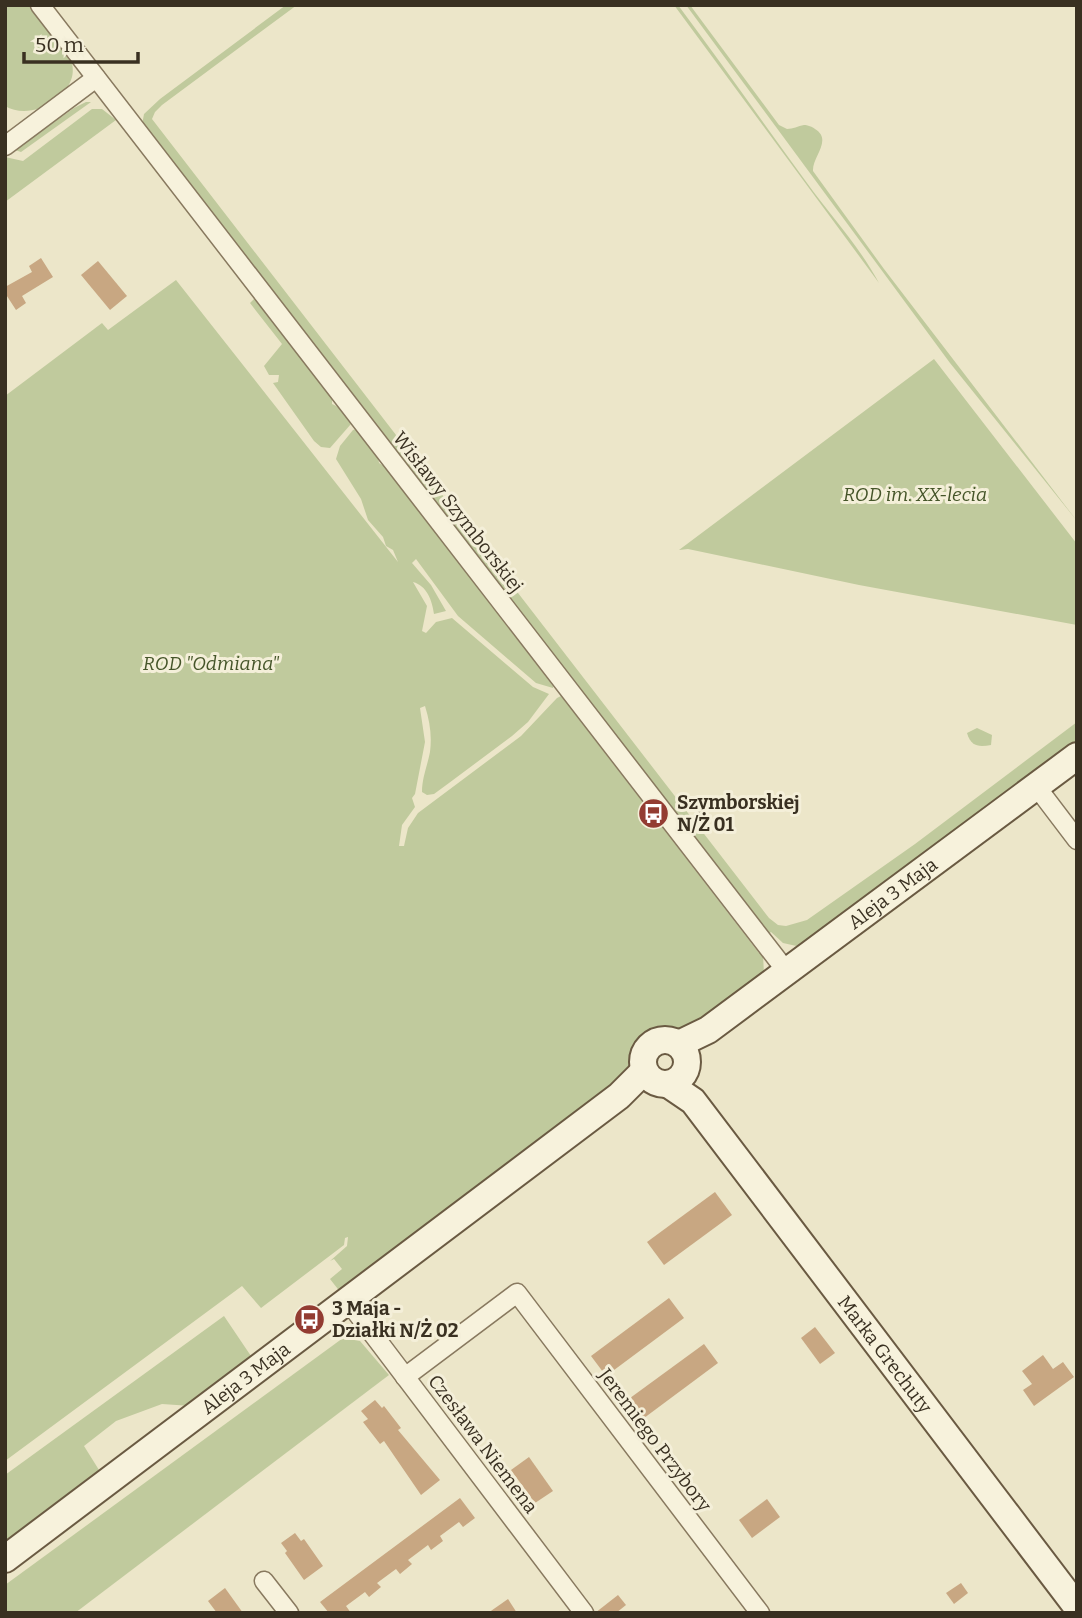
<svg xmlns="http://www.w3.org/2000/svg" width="1082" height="1618" font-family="Bitter,serif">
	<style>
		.green { fill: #c0ca9d }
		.building { fill: #c8a782 }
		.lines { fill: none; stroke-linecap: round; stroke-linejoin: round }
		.street-casing { stroke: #88795f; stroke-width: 21 }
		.secondary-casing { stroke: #6a5a42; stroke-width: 30 }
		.street { stroke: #f7f2dc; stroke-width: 18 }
		.secondary { stroke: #f7f2dc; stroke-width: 26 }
		.labels { text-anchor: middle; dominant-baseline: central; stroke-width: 6; stroke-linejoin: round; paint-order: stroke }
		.park-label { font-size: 19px; font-style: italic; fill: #455529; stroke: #f4efd9 }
		.street-label { font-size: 19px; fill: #393021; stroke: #f4efd9 }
		.poi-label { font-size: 19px; font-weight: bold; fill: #393021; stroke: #f4efd9; text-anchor: start }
	</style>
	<rect width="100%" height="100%" fill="#ece6c9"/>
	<g class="green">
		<path d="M5 5H33L70 55C72 62 74 70 72 77 65 103 28 120 5 106Z"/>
		<polygon points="286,5 297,5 162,105 155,112 152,119 769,918 778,925 786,926 807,920 915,844 1077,722 1077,746 801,947 783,943 771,932 767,935 142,125 144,114 160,99"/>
		<path d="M674 5H678C722 64 764 124 807 183 831 216 859 246 879 283Z"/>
		<path d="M686 5H690L779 125 787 129C793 129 798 126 804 125 807 125 813 127 815 129 833 140 812 157 813 171L884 269 1077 521 950 363Z"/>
		<polygon points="86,102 91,102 21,152 15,150 74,108"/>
		<polygon points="92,109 102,109 116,120 5,202 5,157 23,161"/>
		<path d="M176 280 398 562 393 550 386 546 383 537 368 520 361 499 336 459 340 446 353 430 356 429 378 457 379 463 384 466 553 686V688L536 683 458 616 416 559 412 563 431 585 446 611 434 614C432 600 427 586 413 582L427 606 422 631 426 633 436 622 452 618 533 687 549 694 528 722 512 736 449 783 434 794 427 795 422 792C422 778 427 767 430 752 432 736 430 722 425 706L420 708 425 742 415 794 412 798 415 807 402 825 399 846H404L408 828 418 813 521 736 557 698 561 696 759 953 761 952 763 954 764 975 690 1035 341 1293 330 1279 342 1269 334 1259 330 1261 347 1246 348 1237 345 1238 344 1245 261 1308 242 1286 5 1461V396L102 323 108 330Z"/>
		<path d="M255 298 332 397V404C343 408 345 417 351 424L330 448 321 447 314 441 273 383 278 382 279 375H269L264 366 282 344 250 303Z"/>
		<polygon points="934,359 1077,544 1077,625 859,585 688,549 679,550"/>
		<path d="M977 728 992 735 991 745C979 747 971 747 967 733Z"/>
		<polygon points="224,1316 253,1359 191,1406 162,1404 116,1421 84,1446 99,1470 5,1541 5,1475"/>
		<polygon points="343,1338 360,1341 389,1375 75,1613 5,1613 5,1585"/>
	</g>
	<g class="building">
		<polygon points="41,258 53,277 22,296 26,303 16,310 5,293 5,287 32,272 29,266"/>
		<polygon points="98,261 127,296 110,310 81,275"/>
		<polygon points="715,1192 732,1215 664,1265 647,1242"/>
		<polygon points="669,1298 684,1318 606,1376 591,1356"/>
		<polygon points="815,1327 835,1353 820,1364 801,1338"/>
		<polygon points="704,1344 718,1363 640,1421 626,1401"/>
		<polygon points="1043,1355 1053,1369 1063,1362 1074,1377 1034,1406 1023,1390 1032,1384 1022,1371"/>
		<polygon points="375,1400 382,1408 384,1406 401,1428 398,1430 440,1480 421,1495 384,1441 380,1444 363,1422 368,1419 361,1411"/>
		<polygon points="529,1457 553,1491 535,1503 511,1470"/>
		<polygon points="460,1498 475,1518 463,1527 459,1522 440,1536 443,1541 431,1550 428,1545 408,1560 412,1564 400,1574 396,1569 377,1583 381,1587 369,1597 365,1592 346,1606 351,1613 329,1613 320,1602"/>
		<polygon points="767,1499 780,1517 752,1538 739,1520"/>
		<polygon points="295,1533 301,1541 304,1539 323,1566 304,1580 285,1553 287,1551 281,1543"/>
		<polygon points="961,1583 968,1593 954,1604 946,1593"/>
		<polygon points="225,1588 243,1613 217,1613 208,1601"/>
		<polygon points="618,1595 626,1605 616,1613 595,1613"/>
		<polygon points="508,1599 517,1613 488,1613"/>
	</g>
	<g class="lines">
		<defs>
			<g id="street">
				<polyline points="40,5 787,972"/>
				<polyline points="5,146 96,78"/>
				<polyline points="1036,786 1077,840"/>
				<polyline points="347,1300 584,1613"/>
				<polyline points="405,1377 517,1293 760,1613"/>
				<polyline points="264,1581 289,1613"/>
			</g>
			<g id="secondary">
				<circle cx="665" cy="1062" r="22"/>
				<path id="s1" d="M679 1044 708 1030 1077 756"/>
				<path id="s2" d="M668 1084 693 1101 1077 1607"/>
				<path id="s3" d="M5 1559 619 1096 644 1071"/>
			</g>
		</defs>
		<use href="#street" class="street-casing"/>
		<use href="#secondary" class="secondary-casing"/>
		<use href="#street" class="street"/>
		<use href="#secondary" class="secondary"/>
	</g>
	<defs>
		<symbol id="bus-disc" viewBox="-11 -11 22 22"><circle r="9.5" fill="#933c32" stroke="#f4efd9"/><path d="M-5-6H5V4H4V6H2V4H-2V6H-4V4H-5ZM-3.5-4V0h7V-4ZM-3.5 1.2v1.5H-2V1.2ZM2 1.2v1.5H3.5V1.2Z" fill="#fff"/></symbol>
	</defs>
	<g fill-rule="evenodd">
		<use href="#bus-disc" x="636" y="796" width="35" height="35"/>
		<use href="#bus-disc" x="292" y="1302" width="35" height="35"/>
	</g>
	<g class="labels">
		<g class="park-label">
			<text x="915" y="494">ROD im. XX-lecia</text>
			<text x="211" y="663">ROD "Odmiana"</text>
		</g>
		<g class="street-label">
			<text transform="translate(458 512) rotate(52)">Wisławy Szymborskiej</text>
			<text stroke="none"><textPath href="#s1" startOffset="262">Aleja 3 Maja</textPath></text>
			<text stroke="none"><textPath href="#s2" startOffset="348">Marka Grechuty</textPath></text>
			<text stroke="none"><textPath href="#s3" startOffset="301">Aleja 3 Maja</textPath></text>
			<text transform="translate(655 1440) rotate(53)">Jeremiego Przybory</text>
			<text transform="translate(483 1444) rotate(53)">Czesława Niemena</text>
		</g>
		<g class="poi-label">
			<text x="677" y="802">Szymborskiej<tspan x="677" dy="22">N/Ż 01</tspan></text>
			<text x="332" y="1308">3 Maja -<tspan x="332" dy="22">Działki N/Ż 02</tspan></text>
		</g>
	</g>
	<rect width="1082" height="1618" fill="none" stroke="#393021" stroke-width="14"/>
	<path d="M24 52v10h114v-10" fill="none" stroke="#393021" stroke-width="3.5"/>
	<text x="35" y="52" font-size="21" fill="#393021" stroke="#f4efd9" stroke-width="5" paint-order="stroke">50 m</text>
</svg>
